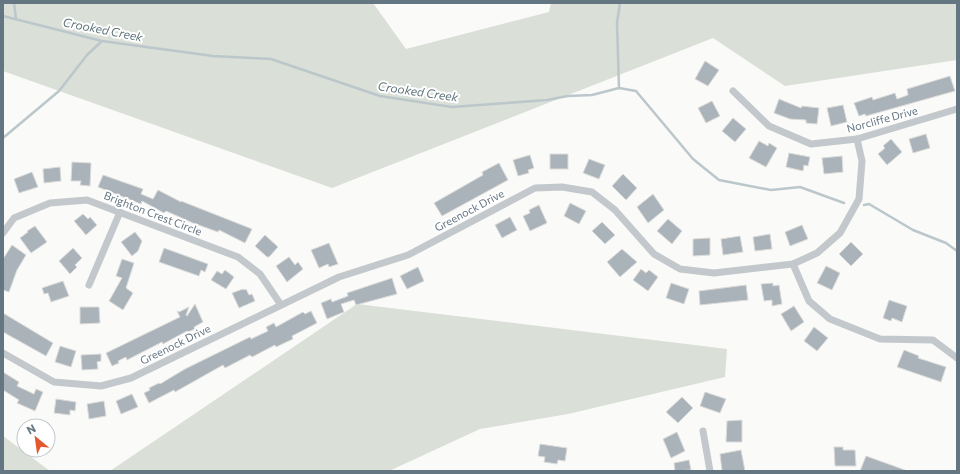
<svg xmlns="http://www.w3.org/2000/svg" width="960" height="474" font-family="Commissioner,sans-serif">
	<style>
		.green { fill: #dadfd7 }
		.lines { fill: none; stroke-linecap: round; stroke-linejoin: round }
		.stream { stroke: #bbc7cb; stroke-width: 2.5 }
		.building { fill: #aab3b9; stroke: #dcdcda }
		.minor { stroke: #c3c8cc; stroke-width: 7 }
		.labels { text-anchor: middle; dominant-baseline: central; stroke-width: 4; stroke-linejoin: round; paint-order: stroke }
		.street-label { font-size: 11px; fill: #657683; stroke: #fff }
		.water-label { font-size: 12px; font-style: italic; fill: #60757c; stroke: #fff }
	</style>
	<rect width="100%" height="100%" fill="#fafaf8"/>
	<g class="green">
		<polygon points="3,3 373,3 406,49 549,12 551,3 957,3 957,60 785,86 713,38 332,188 3,71"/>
		<polygon points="357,304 727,349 725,377 568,414 480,429 389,471 110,471"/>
		<polygon points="3,436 50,471 3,471"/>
	</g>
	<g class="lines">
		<g class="stream">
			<polyline points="14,3 16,19"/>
			<polyline points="3,16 102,41 213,56 271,59 380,96 452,107 547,100 568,96 592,95 619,88 636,91 693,159 719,180 771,190 800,187 844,203"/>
			<polyline points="619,88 617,23 620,3"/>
			<polyline points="3,138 59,91 87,55 102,41"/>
			<polyline points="864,205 869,204 913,230 946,243 957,251"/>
		</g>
	</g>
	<g class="building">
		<polygon points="705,61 719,70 708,86 695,79"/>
		<polygon points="950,76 955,91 866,116 865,114 859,116 854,103 872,97 873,100 895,93 897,99 908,95 907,89"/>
		<polygon points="779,99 801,108 802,106 819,108 817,124 806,123 806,120 790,119 774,113"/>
		<polygon points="712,101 720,116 706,123 698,108"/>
		<polygon points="843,105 847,122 831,126 827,108"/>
		<polygon points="733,118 746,129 735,142 722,131"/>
		<polygon points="926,134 930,148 913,153 909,139"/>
		<polygon points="891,139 902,152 887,165 878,154 885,148 883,146"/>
		<polygon points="759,141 768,146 769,143 777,148 766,167 749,158"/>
		<polygon points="789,153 810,157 808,166 804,165 803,171 786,167"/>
		<rect x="550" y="154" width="18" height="15"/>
		<polygon points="530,155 534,168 528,170 529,173 518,176 513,160"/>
		<polygon points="842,156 843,172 824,174 822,158"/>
		<polygon points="589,159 605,165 599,179 583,173"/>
		<polygon points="72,162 91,163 90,186 80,185 81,181 71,181"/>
		<polygon points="499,163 508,180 442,216 434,203 483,175 482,172"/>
		<polygon points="60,167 61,181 44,183 43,169"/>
		<polygon points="32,172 38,187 19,193 14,179"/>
		<polygon points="623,174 637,188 626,200 612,186"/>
		<polygon points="103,175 143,189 141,194 153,199 158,190 181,202 181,201 252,229 245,243 219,230 218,232 193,223 166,211 164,213 142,201 141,204 98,187"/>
		<polygon points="653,194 664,210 648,223 637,207"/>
		<polygon points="570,203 586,211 579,224 564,216"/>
		<polygon points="539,205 547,223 530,231 523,216 530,213 529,210"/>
		<polygon points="83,214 88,219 90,217 97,225 86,235 74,221"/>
		<polygon points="510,217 517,230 502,238 495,225"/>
		<polygon points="668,219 682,231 672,244 657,231"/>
		<polygon points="602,222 615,235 605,244 592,231"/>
		<polygon points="802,225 808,239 790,246 785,232"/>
		<polygon points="35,226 47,242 31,253 20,238 28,232 27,231"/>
		<polygon points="135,232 142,241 138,251 132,256 121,242"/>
		<polygon points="770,234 772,249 755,251 753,237"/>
		<polygon points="265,235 278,247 269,257 267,257 255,246"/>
		<polygon points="740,236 743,252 723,255 721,239"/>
		<polygon points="710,238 710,255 693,256 693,239"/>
		<polygon points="851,242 863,254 851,266 839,254"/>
		<polygon points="329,243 338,264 329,267 328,264 319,268 311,250"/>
		<polygon points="12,245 26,255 17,270 9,292 3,290 3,259"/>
		<polygon points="73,248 82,258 75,265 77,267 70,274 59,261"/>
		<polygon points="164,248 208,264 205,272 201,270 199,276 159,262"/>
		<polygon points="622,249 637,262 620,277 607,262"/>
		<polygon points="289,257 295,265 298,262 303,269 287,282 276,266"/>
		<polygon points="122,259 134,263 126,288 133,293 123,310 109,301 122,278 116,276"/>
		<polygon points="826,266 840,273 832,290 817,283"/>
		<polygon points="418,267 424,281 407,289 400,276"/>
		<polygon points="641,269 646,273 649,270 658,277 648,291 633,280"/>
		<polygon points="225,270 234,277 226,289 211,280 217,271 222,274"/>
		<polygon points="392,278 397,294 356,305 354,300 341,304 344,312 327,319 321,303 331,299 332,302 348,296 347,293"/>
		<polygon points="63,281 69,296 51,302 48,293 44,294 42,288"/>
		<polygon points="671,283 689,289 684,304 666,298"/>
		<polygon points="773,283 773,286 779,285 782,304 772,306 772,300 764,301 761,284"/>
		<polygon points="746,285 748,300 700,305 699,291"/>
		<polygon points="243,289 244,290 246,289 249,295 252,294 255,301 239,308 232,293"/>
		<polygon points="889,300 907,306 902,322 892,318 891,321 883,318"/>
		<polygon points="195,304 203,322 194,327 195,329 188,332 187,331 163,344 162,342 127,360 126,357 118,361 119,363 112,366 106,353 180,317 177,311 179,312 189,307 186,315 187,316"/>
		<polygon points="794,306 804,322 791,331 781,314"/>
		<polygon points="80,307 99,307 100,323 80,324"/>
		<polygon points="311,311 317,323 292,336 293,339 276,347 275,345 252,357 250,355 225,368 223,365 175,392 174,390 149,403 144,393 150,390 149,388 159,383 160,384 185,369 250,337 251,339 268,331 266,327 274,323 276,327 303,312 305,314"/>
		<polygon points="3,313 53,343 46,356 3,332"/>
		<polygon points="814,327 828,338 817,351 804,341"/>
		<polygon points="60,346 76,351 71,367 55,362"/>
		<polygon points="904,350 919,356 918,358 946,367 941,382 897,367"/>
		<polygon points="101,354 101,361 97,362 98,369 82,370 81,355"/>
		<polygon points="3,372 19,382 17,386 34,394 36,389 43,392 35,411 17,403 19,400 3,390"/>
		<polygon points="705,392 726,399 720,413 700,406"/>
		<polygon points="132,394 138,407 121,414 116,401"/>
		<polygon points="682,397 693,408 678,423 666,412"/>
		<polygon points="56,399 76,402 75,411 70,410 70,415 54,413"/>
		<polygon points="104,401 106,416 89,419 87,404"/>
		<polygon points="742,420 742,442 726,442 727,421"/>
		<polygon points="677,432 685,451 671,458 663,439"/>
		<polygon points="540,444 567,448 565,461 558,460 557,464 544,462 545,457 538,456"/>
		<polygon points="834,447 843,447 843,450 855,450 856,466 835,466"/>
		<polygon points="741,450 745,471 722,471 720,454"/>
		<polygon points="866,456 905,470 905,471 860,471"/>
		<polygon points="689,460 691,470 675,471 674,463"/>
	</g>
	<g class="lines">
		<g class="minor">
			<polyline points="733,91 769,126 811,144 857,139 957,109"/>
			<polyline points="3,233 14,218 50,203 87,200 238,257 260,274 281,305"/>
			<polyline points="793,264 809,301 830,319 880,339 933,340 957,358"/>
			<polyline points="89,285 120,212"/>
			<polyline points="3,353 54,382 101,386 131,378 339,277 408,255 535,188 562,187 592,192 615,210 654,254 680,269 714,273 793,264 817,253 840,233 859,199 862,161 857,139"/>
			<polyline points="703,431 710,471"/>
		</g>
	</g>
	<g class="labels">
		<g class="street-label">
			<text transform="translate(882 119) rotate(-15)">Norcliffe Drive</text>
			<text transform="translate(469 210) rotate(-28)">Greenock Drive</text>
			<text transform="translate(153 213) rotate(21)">Brighton Crest Circle</text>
			<text transform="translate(175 344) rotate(-26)">Greenock Drive</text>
		</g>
		<g class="water-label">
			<text transform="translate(103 29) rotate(11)">Crooked Creek</text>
			<text transform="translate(418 91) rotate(8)">Crooked Creek</text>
		</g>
	</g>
	<rect width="960" height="474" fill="none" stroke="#657683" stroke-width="8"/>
	<g transform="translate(36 438) rotate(331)"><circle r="19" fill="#ffffff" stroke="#c1c8cd"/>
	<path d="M0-3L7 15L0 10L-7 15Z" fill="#e4572e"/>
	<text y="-6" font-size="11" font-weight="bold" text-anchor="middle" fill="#657683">N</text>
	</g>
</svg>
